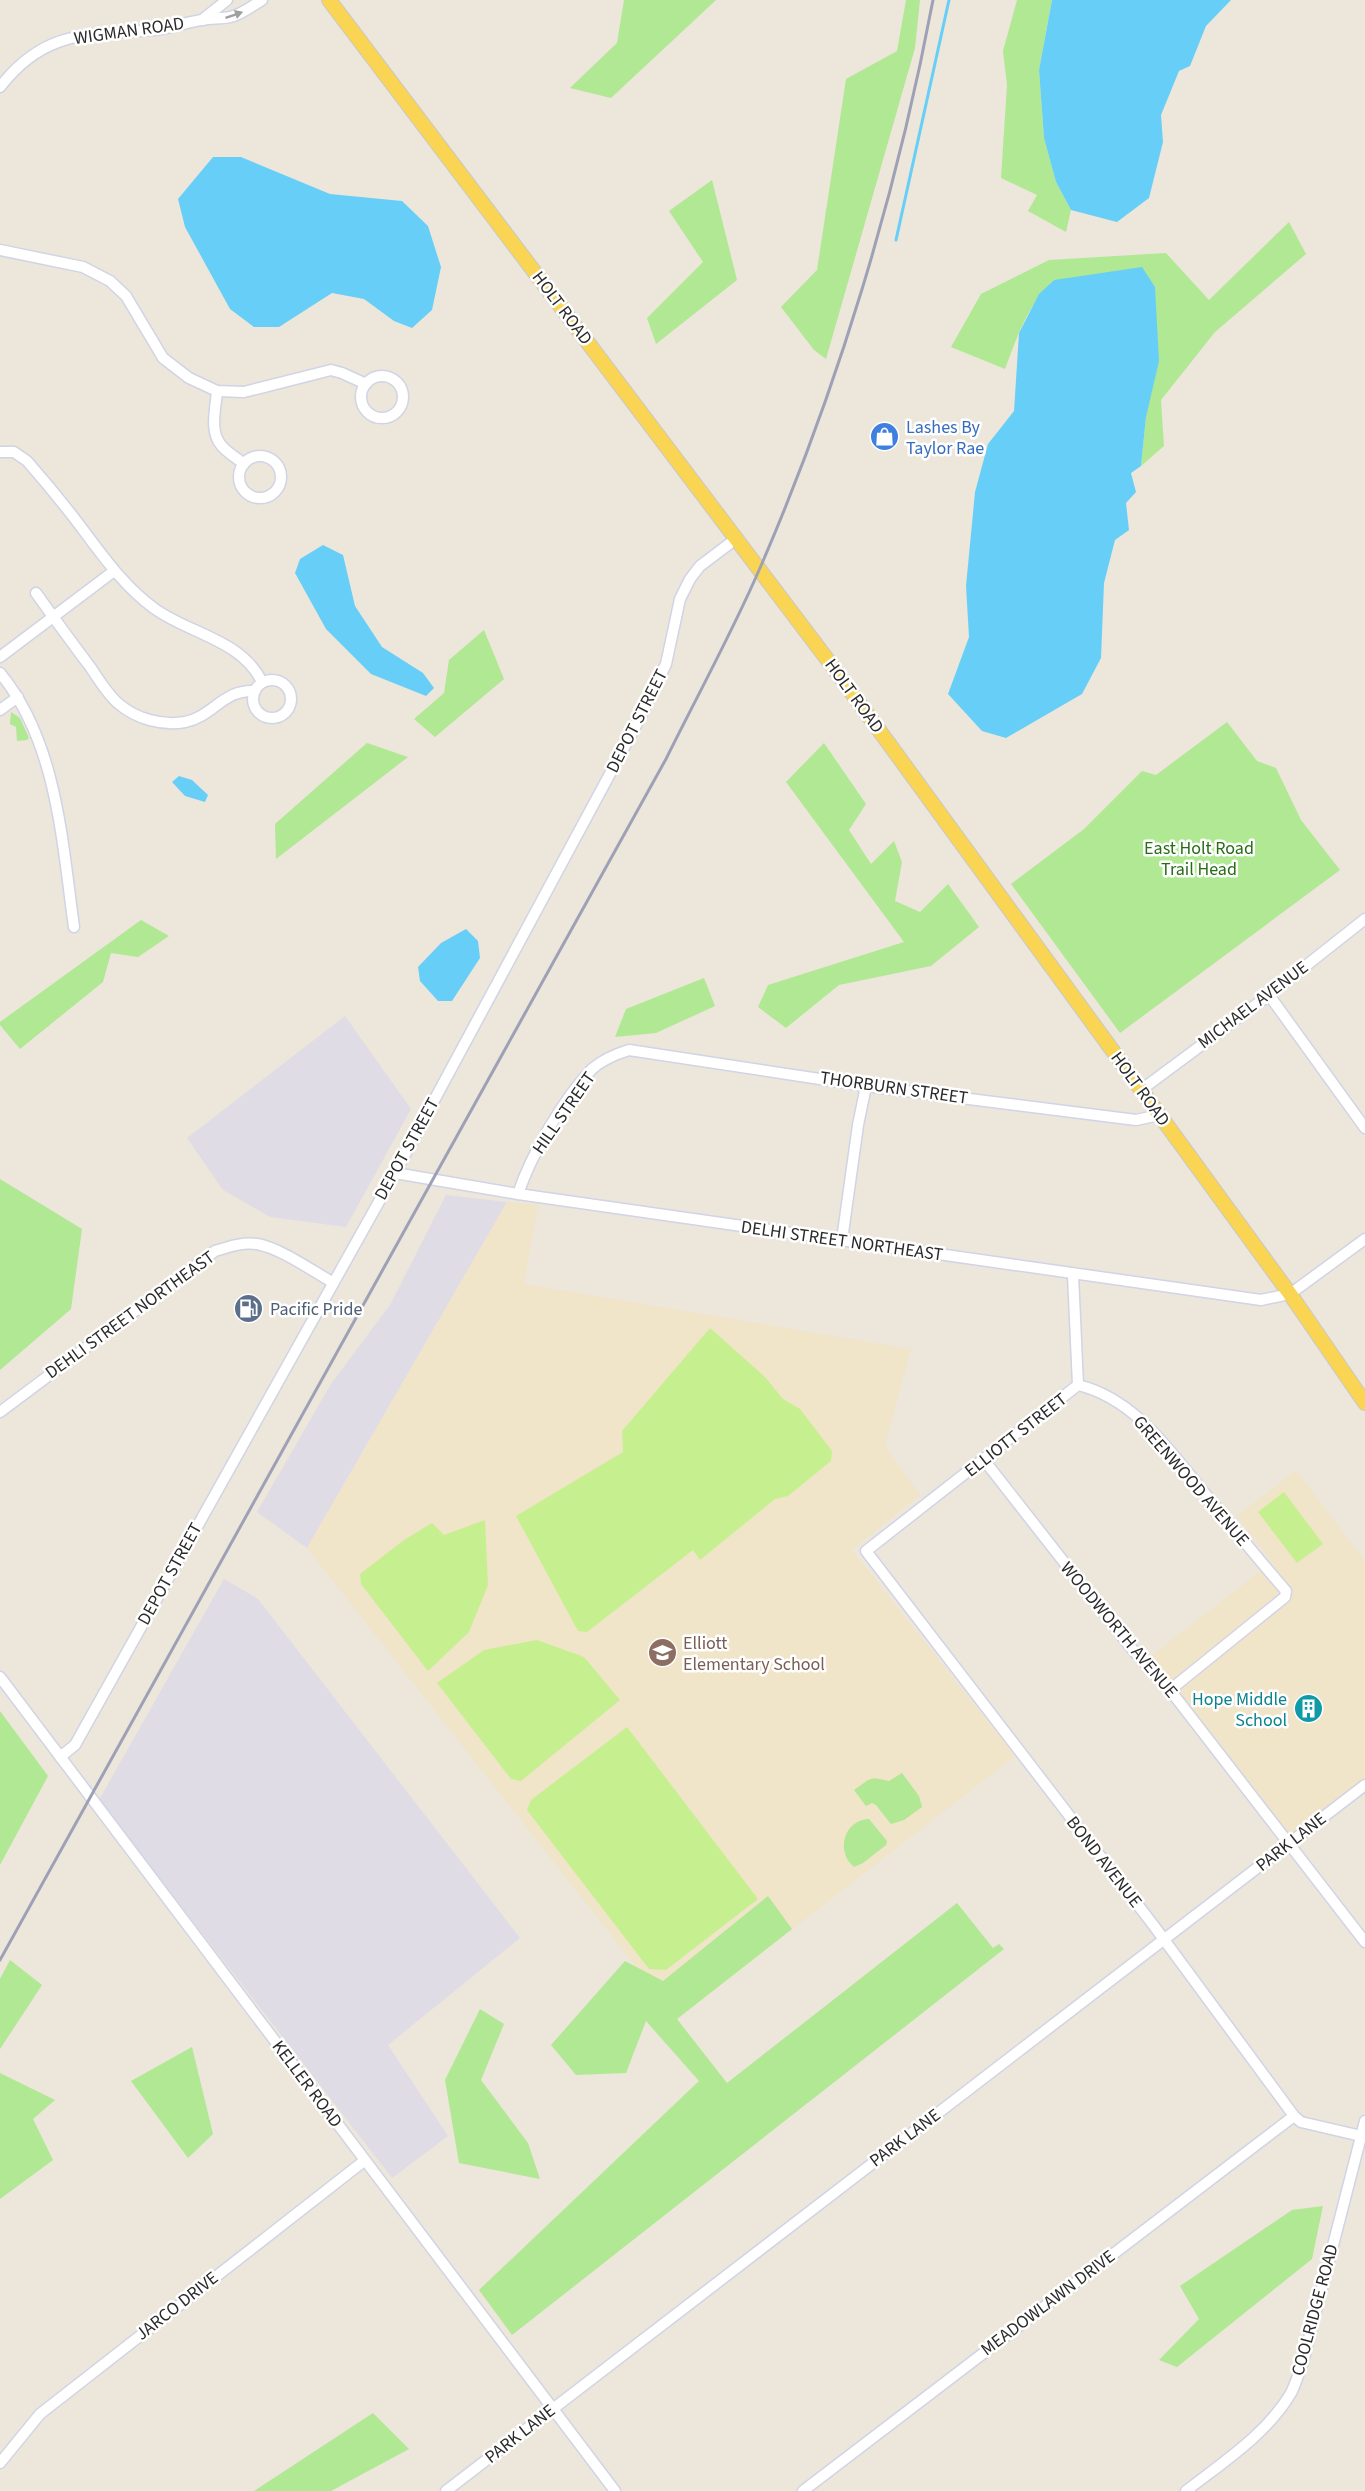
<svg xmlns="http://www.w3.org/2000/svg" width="1365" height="2491" font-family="'Source Sans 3',sans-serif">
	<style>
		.industrial { fill: #dfdce5 }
		.education { fill: #f0e4c9 }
		.green { fill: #b0e894 }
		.pitch { fill: #c6f08f }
		.water { fill: #67cff7 }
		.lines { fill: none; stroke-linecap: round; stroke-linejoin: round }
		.stream { stroke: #67cff7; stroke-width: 3 }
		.minor-casing { stroke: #d0d4e4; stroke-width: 13 }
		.major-casing { stroke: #c8c8c8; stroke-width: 16 }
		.minor { stroke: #fff; stroke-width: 10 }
		.major { stroke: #fad554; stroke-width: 14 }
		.rail { stroke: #9ea1b6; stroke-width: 3 }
		.oneway { fill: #9f9f9f }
		.labels { text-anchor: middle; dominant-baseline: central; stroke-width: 5; stroke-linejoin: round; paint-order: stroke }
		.street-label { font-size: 18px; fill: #2a2a2a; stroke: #fff }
		.shop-label { font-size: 18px; fill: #366cbe; stroke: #fff; text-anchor: start }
		.park-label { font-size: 18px; fill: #266d15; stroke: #fff }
		.service-label { font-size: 18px; fill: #4e5e75; stroke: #fff; text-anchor: start }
		.education-label { font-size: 18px; fill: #785e54; stroke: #fff; text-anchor: start }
		.culture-label { font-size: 18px; fill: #0d838f; stroke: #fff; text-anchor: end }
	</style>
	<rect width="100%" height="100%" fill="#ede6db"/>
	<g class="industrial">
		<polygon points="345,1016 411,1109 346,1227 270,1217 223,1190 187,1138"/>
		<polygon points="446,1195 507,1202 307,1548 257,1512 331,1384 390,1305"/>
		<polygon points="224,1579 258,1599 520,1938 388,2045 448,2136 392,2178 99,1800"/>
	</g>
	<g class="education">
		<polygon points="507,1202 538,1204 524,1284 911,1349 885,1446 920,1495 852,1550 1015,1756 677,2019 307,1548"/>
		<polygon points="1296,1470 1365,1561 1365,1778 1289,1839 1150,1657 1272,1562 1237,1516"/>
	</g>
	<g class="green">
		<polygon points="624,0 716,0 611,98 570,88 617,43"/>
		<polygon points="906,0 920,0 915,48 826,359 814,350 781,307 817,270 846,79 897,51"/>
		<polygon points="1017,0 1052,0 1039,70 1044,138 1056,182 1071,210 1066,232 1028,211 1037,195 1001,178 1007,85 1003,51"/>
		<polygon points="712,180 737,280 656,344 647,318 703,262 669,211"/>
		<path d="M1289 222 1306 254 1215 332 1161 400 1164 446 1141 466 1146 417 1054 280C1028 304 1017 337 1005 369L951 347 981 294 1049 260 1166 253 1209 300Z"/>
		<polygon points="484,630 504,679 435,737 414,719 444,693 449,660"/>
		<polygon points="11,712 20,718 29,738 27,740 17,741 16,727 10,724"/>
		<polygon points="1227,722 1257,761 1276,768 1301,820 1340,870 1120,1033 1011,884 1084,829 1142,771 1156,775"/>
		<polygon points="367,743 408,757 276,859 275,824"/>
		<polygon points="824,743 866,804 849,830 871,864 894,841 902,862 895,901 920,912 948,884 979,927 931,966 839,985 786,1028 758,1007 768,985 904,942 786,782"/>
		<polygon points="141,920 169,936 138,957 111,953 103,982 20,1049 0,1025 0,1022"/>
		<polygon points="704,978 715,1006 656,1033 615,1037 626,1009"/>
		<polygon points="0,1179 82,1229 71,1309 0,1370"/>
		<polygon points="0,1711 48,1776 0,1865"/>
		<path d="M902 1773 919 1796 922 1807 904 1820 891 1824 876 1805 872 1803 866 1806 854 1790C871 1778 869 1776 889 1781Z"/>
		<path d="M869 1819 887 1841 886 1845 863 1863 854 1867C835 1851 844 1820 869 1819Z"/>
		<polygon points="768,1896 792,1929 677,2019 727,2083 957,1903 993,1948 999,1944 1004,1949 512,2335 479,2290 699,2081 646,2021 626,2073 576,2075 551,2045 625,1961 663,1981"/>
		<polygon points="10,1960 42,1985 0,2049 0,1979"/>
		<polygon points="480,2009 504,2024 481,2080 528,2143 540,2179 459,2163 445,2080"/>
		<polygon points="192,2047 213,2134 188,2158 131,2081"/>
		<polygon points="0,2073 55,2100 33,2119 53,2160 0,2199"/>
		<polygon points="1323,2206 1312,2259 1177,2367 1159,2360 1199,2319 1180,2286 1292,2210"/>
		<polygon points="373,2413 409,2449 331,2491 254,2491"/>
	</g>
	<g class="pitch">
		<polygon points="710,1328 765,1377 783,1399 800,1409 832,1451 831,1461 788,1496 775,1499 700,1560 693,1550 587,1632 578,1631 516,1516 623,1452 622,1431"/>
		<polygon points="1284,1492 1323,1544 1297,1563 1258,1512"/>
		<polygon points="485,1520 488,1585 469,1632 428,1671 361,1584 360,1574 404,1540 432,1523 444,1535"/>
		<polygon points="537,1640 584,1657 620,1700 521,1781 511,1779 437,1683 484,1650"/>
		<polygon points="627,1727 758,1899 666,1970 649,1969 527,1810 531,1800"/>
	</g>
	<g class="water">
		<polygon points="1052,0 1231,0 1206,26 1190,66 1179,71 1161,115 1163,142 1149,198 1117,222 1071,210 1056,182 1044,138 1039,70"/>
		<polygon points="213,157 241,157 330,194 402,201 428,226 441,267 432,310 412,328 394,321 364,299 332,293 279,327 254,327 230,309 185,227 178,199"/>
		<polygon points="1142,267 1155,287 1159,361 1146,417 1141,466 1131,473 1136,492 1126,503 1129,530 1115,540 1104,583 1101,658 1082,694 1006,738 982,731 948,694 969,637 966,586 975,492 988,444 1014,411 1019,333 1039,294 1054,280"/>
		<polygon points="323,545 343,555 355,606 382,647 423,673 434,688 426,696 371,674 326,629 295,573 300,559"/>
		<polygon points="179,776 192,780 208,795 205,802 185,796 172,782"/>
		<polygon points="466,929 478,941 480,958 452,1001 438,1001 420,981 418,967 441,943"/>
	</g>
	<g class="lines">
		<polyline class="stream" points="896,240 949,0"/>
		<defs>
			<g id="minor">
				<polyline points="202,20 227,0"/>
				<path d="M0 87C45 29 88 35 153 30 170 29 186 22 202 20 211 18 221 19 230 17 241 15 252 6 262 0"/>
				<polyline points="0,250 83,267 110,281 126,296 163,358 189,378 217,391 244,392 331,370 342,373 366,384"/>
				<circle cx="382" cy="397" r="21"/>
				<path d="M217 391C216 407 209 431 221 445 226 452 237 458 244 464"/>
				<path d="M0 452H14L27 461C42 478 57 496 71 514 97 547 120 584 155 609 190 634 242 640 262 682"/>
				<circle cx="260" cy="477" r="21"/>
				<path d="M36 593C54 618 72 643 91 668 99 680 108 695 119 704 136 719 163 726 185 722 214 716 223 689 255 691"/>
				<polyline points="0,657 114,571"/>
				<path d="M0 673C57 742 62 841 74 927"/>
				<circle cx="272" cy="699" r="19"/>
				<polyline points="0,710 18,697"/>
				<polyline points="1269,995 1365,1128"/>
				<polyline points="1141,1090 1269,995 1365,919"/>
				<polyline points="395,1173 518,1194 1261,1300 1290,1294 1365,1239"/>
				<path d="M518 1194C531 1155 563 1099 592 1069 602 1060 616 1054 629 1050L866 1086 1136 1120 1159 1115"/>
				<polyline points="842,1240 858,1125 866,1086"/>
				<polyline points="1073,1275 1078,1385 866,1551 1154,1926 1294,2116 1301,2122 1365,2137"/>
				<path d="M1078 1385C1136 1399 1171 1453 1207 1496 1233 1528 1259 1560 1286 1591L1285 1597 1170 1690"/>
				<path d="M0 1412 215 1251C228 1247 242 1242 257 1244 280 1248 311 1270 332 1282"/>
				<polyline points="984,1460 1132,1649 1170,1690 1365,1942"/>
				<polyline points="0,1677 615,2491"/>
				<polyline points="60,1757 75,1745 395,1173 640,718 666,664 680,599 690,579 700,566 737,538"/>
				<polyline points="0,2463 40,2414 364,2161"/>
				<polyline points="446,2491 1365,1785"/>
				<polyline points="803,2491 1294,2116"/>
				<path d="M1186 2491C1223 2462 1267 2434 1291 2393 1296 2383 1299 2372 1303 2362L1365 2121"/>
			</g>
			<polyline id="major" points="329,0 833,667 1290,1294 1365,1403"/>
		</defs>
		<use href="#minor" class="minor-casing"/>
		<use href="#major" class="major-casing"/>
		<use href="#minor" class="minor"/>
		<use href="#major" class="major"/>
		<path class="rail" d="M0 1960 666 759C697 696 732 633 760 568 838 388 897 192 933 0"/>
	</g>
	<defs><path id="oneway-solid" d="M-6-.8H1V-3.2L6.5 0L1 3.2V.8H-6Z" transform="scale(1.5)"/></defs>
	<use class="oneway" href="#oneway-solid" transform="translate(234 15) rotate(-19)"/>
	<defs>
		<symbol id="shop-disc" viewBox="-11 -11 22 22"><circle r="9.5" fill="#3f7fe0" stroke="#fff"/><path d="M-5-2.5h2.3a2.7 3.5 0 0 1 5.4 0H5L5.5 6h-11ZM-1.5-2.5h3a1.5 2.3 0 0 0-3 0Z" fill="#fff"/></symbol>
		<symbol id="fuel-disc" viewBox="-11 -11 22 22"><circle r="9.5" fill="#5c6f8a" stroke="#fff"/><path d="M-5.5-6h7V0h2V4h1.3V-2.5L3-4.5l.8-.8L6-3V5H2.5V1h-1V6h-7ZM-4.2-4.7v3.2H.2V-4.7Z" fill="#fff"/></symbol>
		<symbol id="school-disc" viewBox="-11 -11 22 22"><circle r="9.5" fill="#8d6e63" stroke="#fff"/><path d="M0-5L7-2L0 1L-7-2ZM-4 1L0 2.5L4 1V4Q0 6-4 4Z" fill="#fff"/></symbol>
		<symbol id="building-disc" viewBox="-11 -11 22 22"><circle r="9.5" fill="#0f9aa8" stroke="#fff"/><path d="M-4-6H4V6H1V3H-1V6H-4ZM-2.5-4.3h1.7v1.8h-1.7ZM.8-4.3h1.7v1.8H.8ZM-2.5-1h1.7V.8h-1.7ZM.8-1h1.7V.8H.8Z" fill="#fff"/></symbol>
	</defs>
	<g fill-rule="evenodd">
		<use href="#shop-disc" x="868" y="420" width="33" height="33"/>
		<use href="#fuel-disc" x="232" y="1292" width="33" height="33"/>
		<use href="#school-disc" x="646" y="1636" width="33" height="33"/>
		<use href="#building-disc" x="1292" y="1692" width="33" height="33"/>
	</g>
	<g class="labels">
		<g class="street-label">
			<text transform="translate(129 31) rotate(-8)">WIGMAN ROAD</text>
			<text transform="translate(562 308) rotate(53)">HOLT ROAD</text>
			<text transform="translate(854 696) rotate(54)">HOLT ROAD</text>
			<text transform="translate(637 721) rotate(-63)">DEPOT STREET</text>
			<text transform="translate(1253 1005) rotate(-37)">MICHAEL AVENUE</text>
			<text transform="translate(894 1088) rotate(8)">THORBURN STREET</text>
			<text transform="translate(1140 1089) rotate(54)">HOLT ROAD</text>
			<text transform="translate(564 1113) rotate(-55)">HILL STREET</text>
			<text transform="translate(407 1149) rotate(-61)">DEPOT STREET</text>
			<text transform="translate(842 1241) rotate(8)">DELHI STREET NORTHEAST</text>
			<text transform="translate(130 1315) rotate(-36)">DEHLI STREET NORTHEAST</text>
			<text transform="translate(1016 1435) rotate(-38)">ELLIOTT STREET</text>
			<text transform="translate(1191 1481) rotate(49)">GREENWOOD AVENUE</text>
			<text transform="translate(170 1574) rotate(-61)">DEPOT STREET</text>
			<text transform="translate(1119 1630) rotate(50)">WOODWORTH AVENUE</text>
			<text transform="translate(1291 1842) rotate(-38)">PARK LANE</text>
			<text transform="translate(1104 1862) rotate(52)">BOND AVENUE</text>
			<text transform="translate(307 2084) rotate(53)">KELLER ROAD</text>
			<text transform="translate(905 2138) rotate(-37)">PARK LANE</text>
			<text transform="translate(1048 2303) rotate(-37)">MEADOWLAWN DRIVE</text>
			<text transform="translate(177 2306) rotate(-38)">JARCO DRIVE</text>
			<text transform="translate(1315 2310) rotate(-75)">COOLRIDGE ROAD</text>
			<text transform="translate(520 2434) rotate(-38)">PARK LANE</text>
		</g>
		<g class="shop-label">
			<text x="906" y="427">Lashes By<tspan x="906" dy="21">Taylor Rae</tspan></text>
		</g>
		<g class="park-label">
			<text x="1199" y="848">East Holt Road<tspan x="1199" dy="21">Trail Head</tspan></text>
		</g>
		<g class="service-label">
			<text x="270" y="1309">Pacific Pride</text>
		</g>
		<g class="education-label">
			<text x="683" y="1643">Elliott<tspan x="683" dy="21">Elementary School</tspan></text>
		</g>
		<g class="culture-label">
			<text x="1287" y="1699">Hope Middle<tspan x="1287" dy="21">School</tspan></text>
		</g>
	</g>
</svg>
